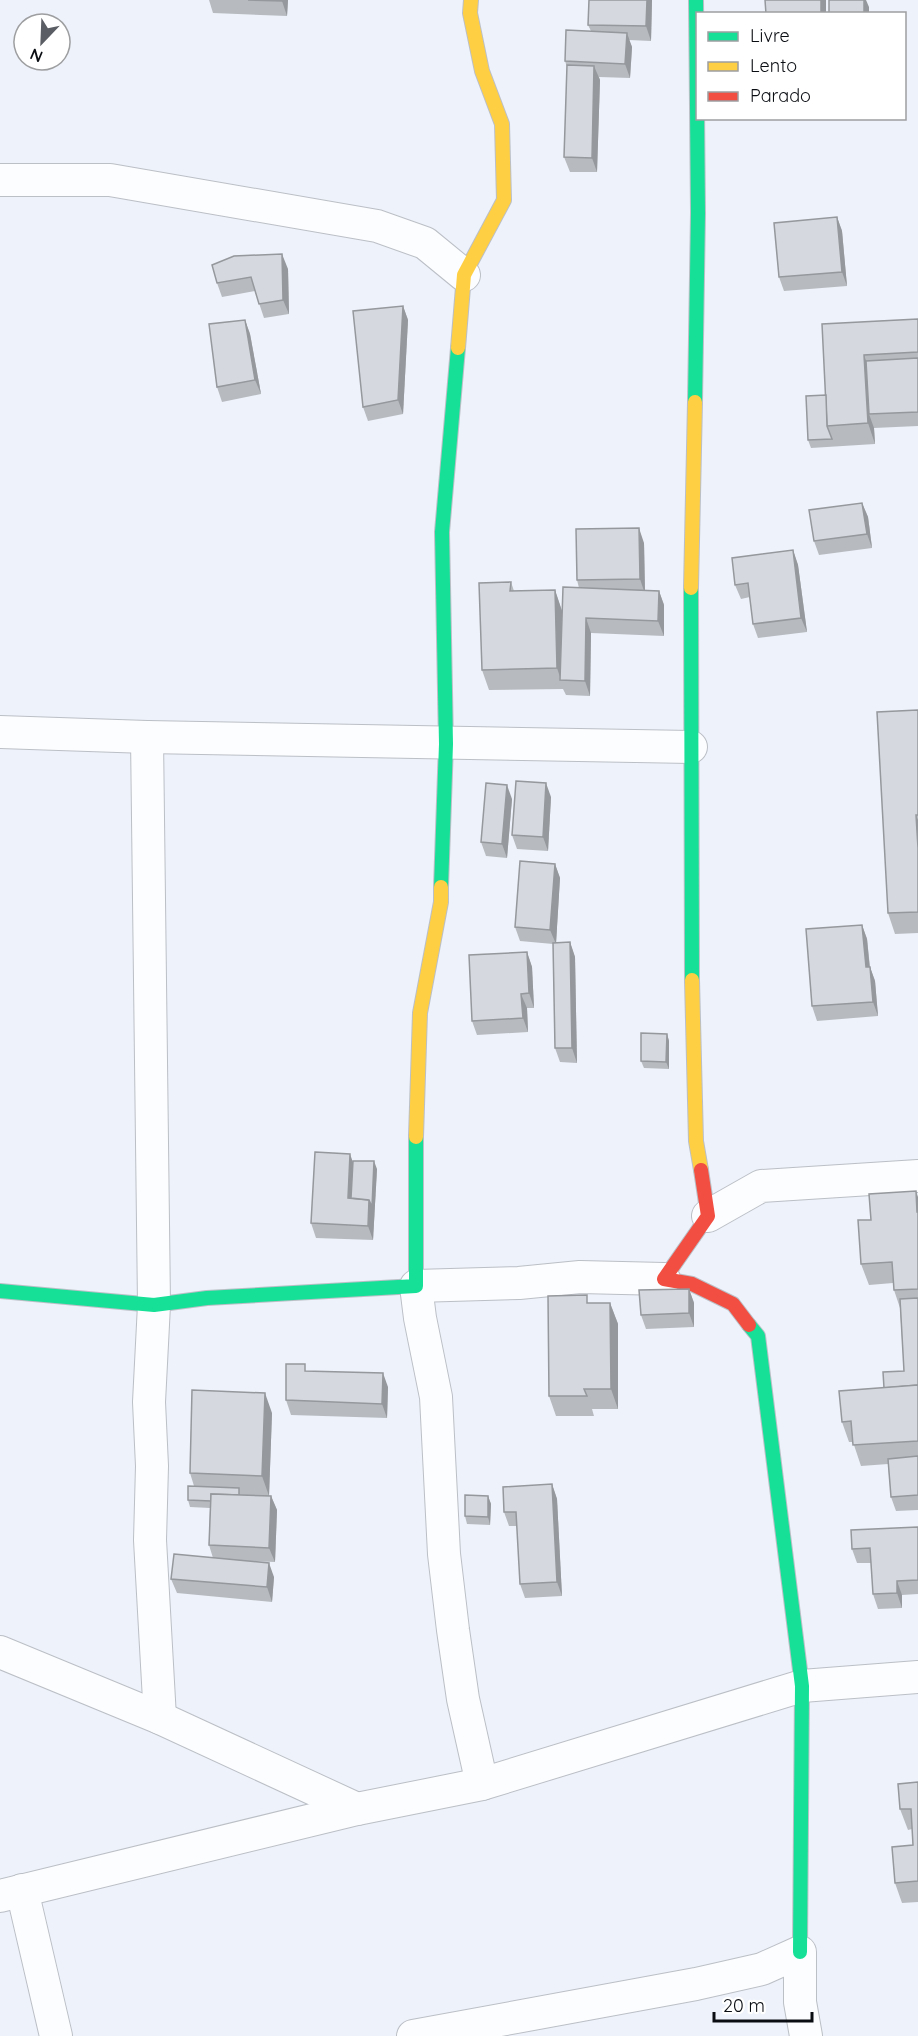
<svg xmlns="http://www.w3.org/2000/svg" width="918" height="2036" font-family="Quicksand,sans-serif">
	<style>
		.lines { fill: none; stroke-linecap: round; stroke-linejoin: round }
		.street-casing { stroke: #bbbfc6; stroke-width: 34 }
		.fast-casing { stroke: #bbbfc6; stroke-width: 16 }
		.slow-casing { stroke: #bbbfc6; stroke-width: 16 }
		.jam-casing { stroke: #bbbfc6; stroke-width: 16 }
		.street { stroke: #fcfdfe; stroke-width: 32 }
		.fast { stroke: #16e098; stroke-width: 14 }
		.slow { stroke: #ffcf43; stroke-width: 14 }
		.jam { stroke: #f24e42; stroke-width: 14 }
		.wall { fill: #b7bbc0 }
		.shaded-wall { fill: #95989c }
		.building { fill: #d5d9df; stroke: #95989c; stroke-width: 1.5 }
	</style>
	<rect width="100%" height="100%" fill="#eef2fa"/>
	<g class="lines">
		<defs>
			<g id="street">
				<polyline points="0,180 110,180 377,226 425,243 464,275"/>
				<polyline points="0,732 147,737 691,747"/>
				<polyline points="147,737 154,1305 149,1402 152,1466 150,1540 160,1718"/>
				<polyline points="708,1216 761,1186 918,1176"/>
				<polyline points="0,1652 160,1718 357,1809"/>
				<polyline points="482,1784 463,1699 453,1630 444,1554 436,1397 420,1318 416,1286 519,1283 580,1277 664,1279"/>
				<polyline points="22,1890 56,2036"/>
				<polyline points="0,1896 357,1809 482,1784 802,1686 918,1677"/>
				<polyline points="413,2036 696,1984 762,1969 800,1952 800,2002 806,2036"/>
			</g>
			<g id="fast">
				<polyline points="695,402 698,213 696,0"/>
				<polyline points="691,588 692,980"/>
				<polyline points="441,887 446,744 442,532 458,348"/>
				<polyline points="0,1291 154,1305 207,1298 416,1286 416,1137"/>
				<polyline points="749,1325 758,1336 802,1686 800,1952"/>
			</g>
			<g id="slow">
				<polyline points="458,348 464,275 504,200 502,124 482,71 470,13 471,0"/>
				<polyline points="691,588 695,402"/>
				<polyline points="692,980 696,1141 701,1170"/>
				<polyline points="416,1137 420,1013 441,902 441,887"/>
			</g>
			<polyline id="jam" points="701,1170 708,1216 664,1279 692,1284 733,1304 749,1325"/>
		</defs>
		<use href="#street" class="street-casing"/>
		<use href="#fast" class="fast-casing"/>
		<use href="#slow" class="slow-casing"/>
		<use href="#jam" class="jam-casing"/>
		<use href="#street" class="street"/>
		<use href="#fast" class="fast"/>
		<use href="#slow" class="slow"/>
		<use href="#jam" class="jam"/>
	</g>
	<g class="wall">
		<polygon points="209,0 288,0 287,16 213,13"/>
		<polygon points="589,0 652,0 651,41 629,40 632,47 630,78 599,77 600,80 597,172 570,172 564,157 567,67 565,61 591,31 588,25"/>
		<polygon points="837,217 842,231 847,286 784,291 779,277"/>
		<polygon points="288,269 289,314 264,318 255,291 222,297 217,283"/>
		<polygon points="403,306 408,320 403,414 368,421 363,407"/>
		<polygon points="918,319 918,426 874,428 875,444 811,448 808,440 826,395 822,324"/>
		<polygon points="245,320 250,334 261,394 222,402 217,387"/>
		<polygon points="862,503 868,517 872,548 819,555 814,541"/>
		<polygon points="644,543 645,590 659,591 664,605 664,636 591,633 590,696 566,695 563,689 489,690 482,670 511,582 514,591 555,590 562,611 579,588 577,580"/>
		<polygon points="793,550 798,565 807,632 758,638 753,624 750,597 741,599 735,585"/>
		<polygon points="918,710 918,933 895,934 888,913"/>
		<polygon points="551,797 548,851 517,849 512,835"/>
		<polygon points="512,799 507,858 486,856 481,842"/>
		<polygon points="555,864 560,878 556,943 570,942 575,957 577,1063 560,1062 555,1048 553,944 520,941 515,927"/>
		<polygon points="862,925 867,939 870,967 875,981 878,1016 817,1021 812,1006"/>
		<polygon points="527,952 532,967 534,1008 527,1008 528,1032 477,1035 472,1021"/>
		<polygon points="667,1034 669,1041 669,1069 644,1068 641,1061"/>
		<polygon points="353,1161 377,1169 373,1240 316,1238 311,1223"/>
		<polygon points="918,1197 918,1510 896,1511 891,1497 888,1464 861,1466 853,1442 849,1442 842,1422 904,1371 900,1308 894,1290 893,1283 869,1285 861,1264 871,1220"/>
		<polygon points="689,1289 694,1303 694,1327 646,1329 641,1315"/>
		<polygon points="590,1303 610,1303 618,1324 618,1409 592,1409 594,1416 556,1416 549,1396"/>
		<polygon points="307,1371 388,1387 387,1418 291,1415 286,1400"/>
		<polygon points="272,1413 269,1496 271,1496 277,1510 275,1562 244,1561 274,1577 272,1602 177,1593 171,1579 213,1558 209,1545 210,1508 190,1507 188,1500 194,1486 190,1473"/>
		<polygon points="552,1484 557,1499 562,1596 525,1598 520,1584 517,1526 509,1526 504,1512"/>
		<polygon points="488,1496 491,1504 490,1525 467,1524 465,1516"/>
		<polygon points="918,1527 918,1594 902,1595 902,1608 878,1609 873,1594 871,1563 857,1563 852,1549"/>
		<polygon points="918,1782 918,1902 902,1903 895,1883 913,1845 912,1829 908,1830 900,1809"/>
	</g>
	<g class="shaded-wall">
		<polygon points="282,0 288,0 287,16 282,1"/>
		<polygon points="647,0 652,0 651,41 646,26"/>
		<rect x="821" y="0" width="5" height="14"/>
		<polygon points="864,0 866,0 869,7 869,14 864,14"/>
		<polygon points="627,33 632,47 630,78 625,64"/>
		<polygon points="594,66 600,80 597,172 592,158"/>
		<polygon points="837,217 842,231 847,286 842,272"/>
		<polygon points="282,254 288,269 289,314 283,300"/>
		<polygon points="403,306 408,320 403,414 398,400"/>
		<polygon points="245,320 250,334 261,394 255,380"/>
		<polygon points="864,355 871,375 869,414 874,428 875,444 868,423"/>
		<polygon points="862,503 868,517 872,548 867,534"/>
		<polygon points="639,528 644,543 645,594 640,579"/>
		<polygon points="793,550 798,565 807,632 801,618"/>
		<polygon points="555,590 562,611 561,680 557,668"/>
		<polygon points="659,591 664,605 664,636 658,621"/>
		<polygon points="586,618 591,633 590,696 585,681"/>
		<polygon points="546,783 551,797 548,851 543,837"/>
		<polygon points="507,785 512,799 507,858 502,844"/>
		<polygon points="916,815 918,820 918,848"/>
		<polygon points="555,864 560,878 556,944 550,930"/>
		<polygon points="862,925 867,939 871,981 866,967"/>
		<polygon points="570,942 575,957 577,1063 572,1048"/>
		<polygon points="527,952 532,967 534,1008 529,993"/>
		<polygon points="870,967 875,981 878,1016 873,1002"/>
		<polygon points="521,994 527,1008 528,1032 523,1018"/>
		<polygon points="667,1034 669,1041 669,1069 666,1062"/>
		<polygon points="350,1154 355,1168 354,1205 348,1198"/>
		<polygon points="374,1161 377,1169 373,1240 368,1226 369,1200"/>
		<polygon points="916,1191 918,1197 918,1214 917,1212"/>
		<polygon points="689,1289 694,1303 694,1327 689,1313"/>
		<polygon points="610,1303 618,1324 618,1409 611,1389"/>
		<polygon points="383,1373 388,1387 387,1418 382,1404"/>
		<polygon points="265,1393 272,1413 269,1496 262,1476"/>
		<polygon points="552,1484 557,1499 562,1596 557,1582"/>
		<polygon points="271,1496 277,1510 275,1562 269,1548"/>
		<polygon points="488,1496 491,1504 490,1525 488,1517"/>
		<polygon points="269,1563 274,1577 272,1602 267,1587"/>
		<polygon points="897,1581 902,1595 902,1608 897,1593"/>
	</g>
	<g class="building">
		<polygon points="248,0 282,0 282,1"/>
		<polygon points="589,0 647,0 646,26 588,25"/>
		<polygon points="765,0 821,0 821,14 766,14"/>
		<rect x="829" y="0" width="35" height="14"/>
		<polygon points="566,30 627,33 625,64 565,61"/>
		<polygon points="567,65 594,66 592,158 564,157"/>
		<polygon points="837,217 842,272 779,277 774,223"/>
		<polygon points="282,254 283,300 259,304 251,277 217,283 212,265 234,256"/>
		<polygon points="403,306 398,400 363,407 353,311"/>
		<polygon points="918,319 918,352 864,355 868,423 827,426 822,324"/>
		<polygon points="245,320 255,380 217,387 209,324"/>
		<polygon points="918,358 918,412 869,414 866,361"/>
		<polygon points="826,395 827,426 832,439 808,440 806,396"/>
		<polygon points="862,503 867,534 814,541 809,510"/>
		<polygon points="639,528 640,579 577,580 576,529"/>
		<polygon points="793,550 801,618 753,624 748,583 735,585 732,558"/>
		<polygon points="511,582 510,591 555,590 557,668 482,670 479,583"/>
		<polygon points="563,587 659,591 658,621 586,618 585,681 560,680"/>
		<polygon points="918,710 918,815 916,815 918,848 918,912 888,913 877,712"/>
		<polygon points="516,781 546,783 543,837 512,835"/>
		<polygon points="486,783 507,785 502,844 481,842"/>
		<polygon points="520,861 555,864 550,930 515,927"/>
		<polygon points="862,925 866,967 870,967 873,1002 812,1006 806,929"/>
		<polygon points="570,942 572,1048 555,1048 553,943"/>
		<polygon points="527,952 529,993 521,994 523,1018 472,1021 469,955"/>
		<polygon points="641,1033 667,1034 666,1062 641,1061"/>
		<polygon points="315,1152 350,1154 348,1198 369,1200 368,1226 311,1223"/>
		<polygon points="353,1161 374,1161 372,1207 369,1200 351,1198"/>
		<polygon points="916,1191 917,1212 918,1212 918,1289 894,1290 892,1262 861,1264 858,1220 871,1220 869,1194"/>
		<polygon points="689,1289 689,1313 641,1315 639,1290"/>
		<polygon points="587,1295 587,1303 610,1303 611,1389 584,1389 587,1396 549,1396 548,1296"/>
		<polygon points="918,1298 918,1385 884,1388 883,1372 904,1371 900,1299"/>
		<polygon points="286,1364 305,1364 305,1371 383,1373 382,1404 286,1400"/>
		<polygon points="918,1385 918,1441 853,1445 851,1421 842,1422 839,1391"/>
		<polygon points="192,1390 265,1393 262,1476 190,1473"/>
		<polygon points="918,1456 918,1495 891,1497 888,1459"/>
		<polygon points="552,1484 557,1582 520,1584 516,1512 504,1512 503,1487"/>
		<polygon points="188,1486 239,1488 239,1495 211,1494 211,1501 188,1500"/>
		<polygon points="211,1494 271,1496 269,1548 209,1545"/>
		<polygon points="465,1495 488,1496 488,1517 465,1516"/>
		<polygon points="918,1527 918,1580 897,1581 897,1593 873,1594 870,1548 852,1549 851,1530"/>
		<polygon points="174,1554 269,1563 267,1587 171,1579"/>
		<polygon points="918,1782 918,1881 895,1883 892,1847 913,1845 911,1809 900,1809 898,1784"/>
	</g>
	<rect x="696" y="12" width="210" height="108" fill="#ffffff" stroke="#9d9ea0" stroke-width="1.5"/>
	<rect x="708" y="32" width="30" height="9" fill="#16e098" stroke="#9d9ea0" stroke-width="1.5"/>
	<text x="750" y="42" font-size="18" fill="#0a0d12">Livre</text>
	<rect x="708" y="62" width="30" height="9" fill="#ffcf43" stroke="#9d9ea0" stroke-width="1.5"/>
	<text x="750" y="72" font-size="18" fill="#0a0d12">Lento</text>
	<rect x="708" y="92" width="30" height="9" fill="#f24e42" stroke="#9d9ea0" stroke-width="1.5"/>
	<text x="750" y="102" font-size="18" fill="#0a0d12">Parado</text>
	<g transform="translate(42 42) rotate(203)"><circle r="28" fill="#ffffff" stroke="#9d9ea0" stroke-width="1.5"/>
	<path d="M0-4.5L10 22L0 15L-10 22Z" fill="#5a5d63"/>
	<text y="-9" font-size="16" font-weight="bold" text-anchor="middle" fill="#0a0d12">N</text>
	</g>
	<path d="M714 2012v9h98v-9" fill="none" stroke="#0a0d12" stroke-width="3"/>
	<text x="723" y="2012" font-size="18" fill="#0a0d12" stroke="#ffffff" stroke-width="4.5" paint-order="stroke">20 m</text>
</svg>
